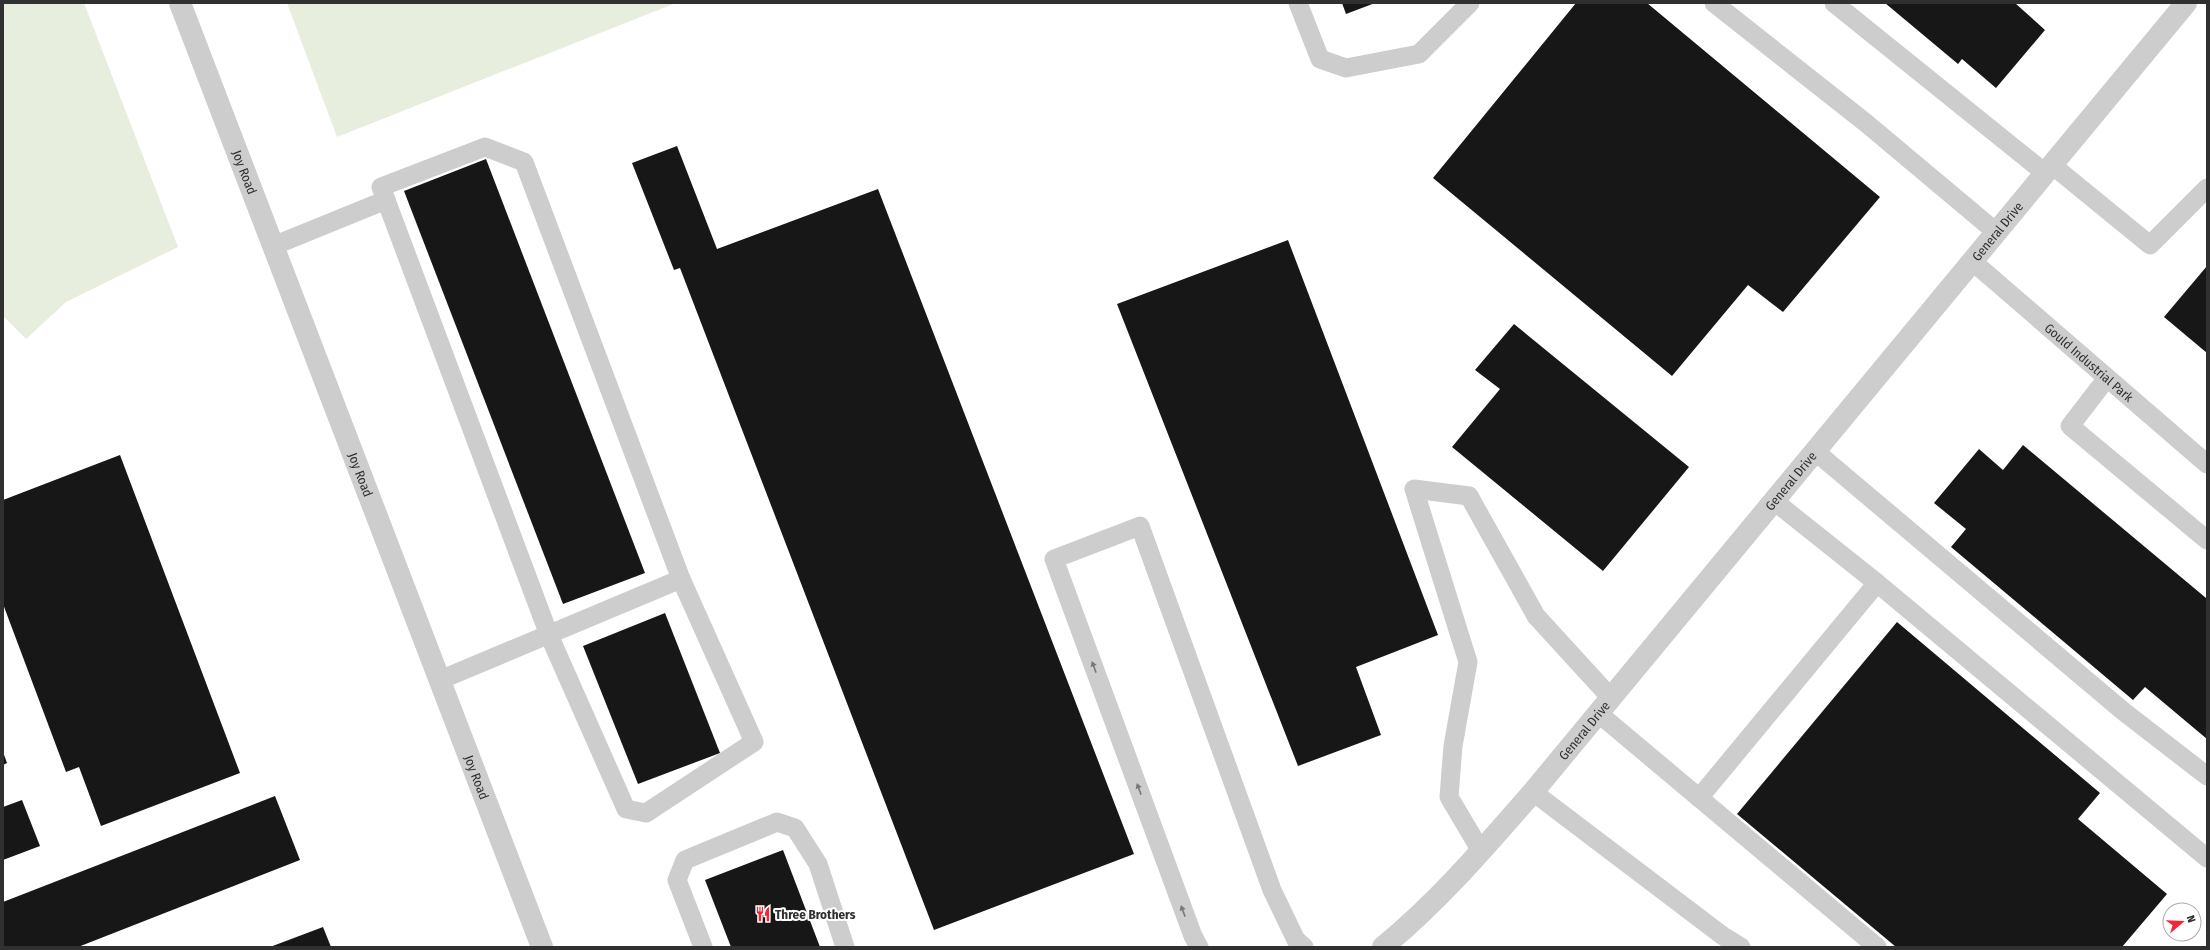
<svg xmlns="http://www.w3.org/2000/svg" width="2210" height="950" font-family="'Fira Sans Condensed',sans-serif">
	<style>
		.green { fill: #e7eede }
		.building { fill: #171717 }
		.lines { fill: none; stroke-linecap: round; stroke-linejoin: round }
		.service { stroke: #cdcdcd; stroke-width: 19 }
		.minor { stroke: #cdcdcd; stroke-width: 22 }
		.tertiary { stroke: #cdcdcd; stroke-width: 22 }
		.oneway { fill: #777 }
		.labels { text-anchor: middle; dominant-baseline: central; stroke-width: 4; stroke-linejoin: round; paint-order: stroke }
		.street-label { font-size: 13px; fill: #303030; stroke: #fff }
		.poi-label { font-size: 13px; font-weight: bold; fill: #303030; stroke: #fff; text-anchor: start }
	</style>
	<rect width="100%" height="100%" fill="#fff"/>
	<g class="green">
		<polygon points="3,3 84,3 178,247 66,302 26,339 3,316"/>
		<polygon points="287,3 676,3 337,137"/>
	</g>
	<g class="building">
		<polygon points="1342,3 1375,3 1346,14"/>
		<polygon points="1576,3 1647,3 1880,197 1783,312 1748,285 1672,376 1433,178"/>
		<polygon points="1885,3 2015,3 2045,30 1996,88 1962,59 1958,64"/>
		<polygon points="677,146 717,249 878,189 1134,854 934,930 680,268 674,270 632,163"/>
		<polygon points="486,159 645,573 563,604 404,191"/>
		<polygon points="1288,240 1438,635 1356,667 1381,735 1298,766 1117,304"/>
		<polygon points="2207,266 2207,353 2164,317"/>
		<polygon points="1514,324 1689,467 1603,571 1452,447 1500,389 1475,370"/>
		<polygon points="2023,445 2206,598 2207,597 2207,739 2145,687 2133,700 1951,547 1966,529 1934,503 1979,449 2003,470"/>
		<polygon points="120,455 240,773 101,826 79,767 66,772 3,604 3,500"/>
		<polygon points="665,613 720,753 638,784 583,646"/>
		<polygon points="1897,622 2100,793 2078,819 2167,894 2122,947 1896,947 1737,814"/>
		<polygon points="3,752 7,763 3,765"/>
		<polygon points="275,796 300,860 78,947 3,947 3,902"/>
		<polygon points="22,800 40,846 3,860 3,807"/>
		<polygon points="783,850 820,947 731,947 705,880"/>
		<polygon points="323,927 331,947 270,947"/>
	</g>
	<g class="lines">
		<g class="service">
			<polyline points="1298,3 1320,59 1346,68 1419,54 1470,3"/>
			<polyline points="1714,3 1866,123 1996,232"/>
			<polyline points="1834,3 2045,173"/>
			<polyline points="2052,165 2150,245 2207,188"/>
			<polyline points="386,200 549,635 626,809 646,813 754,742 681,579"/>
			<polyline points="273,246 386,200 381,187 485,147 524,162 681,579 440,680"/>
			<path id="s1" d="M1972 261 2207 464"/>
			<polyline points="2107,378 2070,426 2207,540"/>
			<polyline points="1816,452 2123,711 2207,776"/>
			<polyline points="1877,583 2207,858"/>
			<polyline points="1598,713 1877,947"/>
			<polyline points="1533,792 1723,936 1741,947"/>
			<polyline points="1699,798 1877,583 1774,501"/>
			<polyline points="1481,851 1449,797 1453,746 1468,662 1414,489 1469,496 1536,616 1611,698"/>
			<polyline points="703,947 677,880 685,860 777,822 795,828 818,864 845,947"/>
			<polyline points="1199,947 1193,936 1054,559 1140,526 1272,890 1296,940 1304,947"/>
		</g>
		<path class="minor" id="s2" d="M1383 947C1439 901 1485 847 1533 792L2186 3"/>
		<path class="tertiary" id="s3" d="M180 3 542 947"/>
	</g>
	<defs><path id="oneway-solid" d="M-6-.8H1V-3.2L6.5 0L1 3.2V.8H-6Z"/></defs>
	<g class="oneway">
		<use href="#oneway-solid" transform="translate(1094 667) rotate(-110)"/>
		<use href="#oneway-solid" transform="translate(1139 789) rotate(-110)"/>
		<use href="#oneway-solid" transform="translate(1183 911) rotate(-110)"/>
	</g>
	<defs>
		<symbol id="restaurant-bare" viewBox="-9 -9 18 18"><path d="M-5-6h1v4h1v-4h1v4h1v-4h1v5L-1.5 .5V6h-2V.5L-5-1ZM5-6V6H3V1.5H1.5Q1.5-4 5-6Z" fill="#f32637" stroke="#fff" stroke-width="2.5" paint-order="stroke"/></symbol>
	</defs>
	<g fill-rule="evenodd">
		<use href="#restaurant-bare" x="752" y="903" width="22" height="22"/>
	</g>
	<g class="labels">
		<g class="street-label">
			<text stroke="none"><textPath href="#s3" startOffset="181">Joy Road</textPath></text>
			<text stroke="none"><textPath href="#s2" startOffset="944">General Drive</textPath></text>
			<text stroke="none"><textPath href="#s1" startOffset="155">Gould Industrial Park</textPath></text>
			<text stroke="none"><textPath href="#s3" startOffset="505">Joy Road</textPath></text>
			<text stroke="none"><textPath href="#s2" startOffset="620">General Drive</textPath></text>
			<text stroke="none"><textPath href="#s2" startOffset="296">General Drive</textPath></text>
			<text stroke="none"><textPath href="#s3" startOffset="829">Joy Road</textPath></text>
		</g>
		<g class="poi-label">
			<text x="775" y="914">Three Brothers</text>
		</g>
	</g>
	<rect width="2210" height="950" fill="none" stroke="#303030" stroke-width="8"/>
	<g transform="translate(2182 922) rotate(71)"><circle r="19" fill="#ffffff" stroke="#acacac"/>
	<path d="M0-3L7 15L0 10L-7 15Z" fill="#f32637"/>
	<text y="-6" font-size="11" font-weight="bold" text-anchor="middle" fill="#303030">N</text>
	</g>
</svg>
